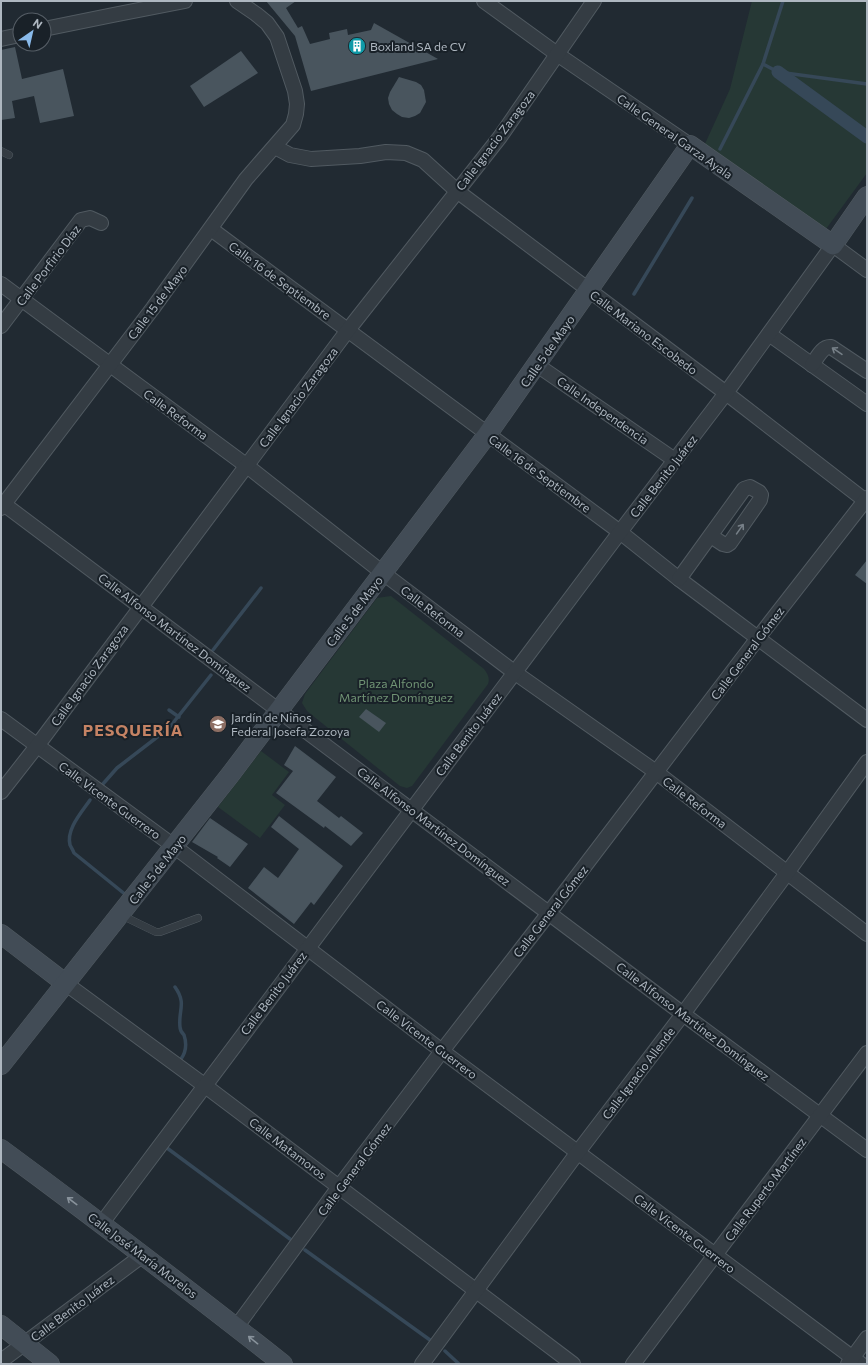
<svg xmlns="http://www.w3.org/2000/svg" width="868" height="1365" font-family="Commissioner,sans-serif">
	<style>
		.green { fill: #263835 }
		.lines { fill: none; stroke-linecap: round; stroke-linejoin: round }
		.stream { stroke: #364858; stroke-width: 3.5 }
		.canal { stroke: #364858; stroke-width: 13 }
		.building { fill: #49555e }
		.lane-casing { stroke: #515a61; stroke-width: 8 }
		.street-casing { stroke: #515a61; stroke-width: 16 }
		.secondary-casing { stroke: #515a61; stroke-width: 20 }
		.lane { stroke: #343c43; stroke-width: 7 }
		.street { stroke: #343c43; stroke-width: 14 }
		.secondary { stroke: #424c56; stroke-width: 19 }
		.oneway { stroke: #778088 }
		.oneway2 { stroke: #88929b }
		.labels { text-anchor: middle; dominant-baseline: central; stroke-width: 4; stroke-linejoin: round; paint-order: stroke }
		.poi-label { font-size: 12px; fill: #aeb7c0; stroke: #192128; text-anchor: start }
		.street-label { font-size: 12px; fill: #aeb7c0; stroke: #192128 }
		.park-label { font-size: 12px; fill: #709374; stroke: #192128 }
		.district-label { font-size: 16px; font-weight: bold; letter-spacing: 1px; fill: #c58364; stroke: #192128 }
	</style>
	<rect width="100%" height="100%" fill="#212a32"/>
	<g class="green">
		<polygon points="752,1 867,1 867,173 826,229 704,146 730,89"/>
		<path d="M391 596 484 669C488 674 490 679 488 684L412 786 407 788 400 786 307 711 302 703 305 694 377 598Z"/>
		<polygon points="261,751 289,772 272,795 285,805 260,838 218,807"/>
	</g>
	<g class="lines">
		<g class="stream">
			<polyline points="783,1 763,64 778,72 867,84"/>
			<polyline points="720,149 763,64"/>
			<polyline points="634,294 692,198"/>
			<polyline points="213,650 261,588"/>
			<polyline points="169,710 179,717"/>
			<polyline points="102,785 117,768 169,728 211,675"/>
			<path d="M90 800C82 812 66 829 70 845 71 847 73 850 74 853L126 895"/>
			<path d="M175 987C187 1004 178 1010 180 1027 180 1030 182 1033 184 1035 187 1044 186 1052 181 1059"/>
			<polyline points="167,1148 290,1239"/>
			<polyline points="305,1250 430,1340"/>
			<polyline points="445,1351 459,1364"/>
		</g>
		<polyline class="canal" points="778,72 867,137"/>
	</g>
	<g class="building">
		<polygon points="266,1 296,1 286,8 298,28 302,26 310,44 330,39 329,33 347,29 348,35 371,30 374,23 438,59 311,91 295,36"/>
		<polygon points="15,47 22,79 63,69 74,116 40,123 34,96 12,101 15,118 1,120 1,50"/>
		<polygon points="241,51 258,73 204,107 190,86"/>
		<polygon points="399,77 416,82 421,85 424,90 426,102 420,113 415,116 409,118 402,117 397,114 392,110 389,104 388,98 390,92"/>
		<polygon points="867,560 867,584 855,575"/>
		<polygon points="366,709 386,723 379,732 359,717"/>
		<polygon points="295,746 336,777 317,801 339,818 341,816 363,833 351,846 325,826 324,828 276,793 293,771 284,765"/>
		<polygon points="279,816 343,866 314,905 311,902 294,924 248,888 264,867 278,878 299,849 271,827"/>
		<polygon points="210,818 248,844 230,867 217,858 218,857 192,842"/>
	</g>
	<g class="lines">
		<defs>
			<g id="lane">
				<polyline points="1,151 9,155"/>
				<polyline points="121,915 156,932 160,932 198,918"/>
			</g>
			<g id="street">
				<polyline points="484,1 557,54 690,145"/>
				<polyline points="44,29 113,15 185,1"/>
				<polyline points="1,39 20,35"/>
				<polyline points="275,147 290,155 311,159 360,156 386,152 406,153 423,160 457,191 726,393 867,502"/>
				<polyline points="211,229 620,532 679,579 867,720"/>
				<polyline points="1,284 247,466 383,573 514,672 656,772 867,934"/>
				<polyline points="1,326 81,220 90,218 101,223"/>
				<polyline points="769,334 867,404"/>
				<polyline points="537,365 669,456"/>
				<path d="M812 365C817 358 822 346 831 347L867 371"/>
				<polyline points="1,502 683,1014 867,1150"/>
				<polyline points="1,508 153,308 246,179 293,125 296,114 297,104 295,91 277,37 267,23 256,14 237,1"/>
				<polyline points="679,579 744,489 750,487 759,492 761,495 760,500 730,543 727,545 723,544 711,536"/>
				<polyline points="1,719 175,847 442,1051 861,1364"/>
				<polyline points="1,792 37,746 348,330 500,137 594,1"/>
				<polyline points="65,983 204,1085 573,1364"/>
				<polyline points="102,1223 620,532 726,393 833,245 867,270"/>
				<polyline points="237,1326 339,1187 442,1051 549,913 758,638 867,498"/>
				<polyline points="1,1361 143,1255"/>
				<polyline points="422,1364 578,1152 683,1014 787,873 867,762"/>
				<polyline points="633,1364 867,1053"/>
				<polyline points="848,1364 867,1338"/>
			</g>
			<g id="secondary">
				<polyline points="1,934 65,983"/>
				<polyline points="1,1065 230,775 487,435 690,145 833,245 867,196"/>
				<path d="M1 1149C96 1219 190 1291 283 1364"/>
				<polyline points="1,1325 50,1364"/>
			</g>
		</defs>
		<use href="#lane" class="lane-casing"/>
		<use href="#street" class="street-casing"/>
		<use href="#secondary" class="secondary-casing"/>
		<use href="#lane" class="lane"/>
		<use href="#street" class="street"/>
		<use href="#secondary" class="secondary"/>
	</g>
	<defs><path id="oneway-shaft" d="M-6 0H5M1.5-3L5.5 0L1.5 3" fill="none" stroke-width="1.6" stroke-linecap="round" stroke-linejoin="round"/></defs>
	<g class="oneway">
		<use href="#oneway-shaft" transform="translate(837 351) rotate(-146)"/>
		<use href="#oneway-shaft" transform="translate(740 529) rotate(-55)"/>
	</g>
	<g class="oneway2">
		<use href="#oneway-shaft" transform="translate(72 1201) rotate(-143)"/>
		<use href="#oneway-shaft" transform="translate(253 1340) rotate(-141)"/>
	</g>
	<defs>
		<symbol id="building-disc" viewBox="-11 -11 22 22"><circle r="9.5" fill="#0f9aa8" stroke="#192128"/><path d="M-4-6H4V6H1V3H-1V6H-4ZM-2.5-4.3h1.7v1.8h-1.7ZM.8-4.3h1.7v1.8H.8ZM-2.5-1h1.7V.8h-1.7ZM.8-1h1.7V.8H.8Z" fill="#fff"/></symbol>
		<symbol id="school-disc" viewBox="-11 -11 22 22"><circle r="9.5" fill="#8d6e63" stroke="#192128"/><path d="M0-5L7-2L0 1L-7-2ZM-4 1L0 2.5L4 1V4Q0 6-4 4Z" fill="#fff"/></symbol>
	</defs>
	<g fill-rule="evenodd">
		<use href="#building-disc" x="347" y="36" width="20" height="20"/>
		<use href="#school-disc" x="208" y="714" width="20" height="20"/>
	</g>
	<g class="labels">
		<g class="poi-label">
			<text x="370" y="46">Boxland SA de CV</text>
			<text x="231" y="717">Jardín de Niños<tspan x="231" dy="14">Federal Josefa Zozoya</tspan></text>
		</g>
		<g class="street-label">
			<text transform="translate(675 136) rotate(35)">Calle General Garza Ayala</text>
			<text transform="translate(495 140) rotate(-53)">Calle Ignacio Zaragoza</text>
			<text transform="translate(48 265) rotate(-53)">Calle Porfirio Díaz</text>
			<text transform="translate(280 280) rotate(36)">Calle 16 de Septiembre</text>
			<text transform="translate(157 302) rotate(-53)">Calle 15 de Mayo</text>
			<text transform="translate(644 332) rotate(37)">Calle Mariano Escobedo</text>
			<text transform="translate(547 351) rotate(-55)">Calle 5 de Mayo</text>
			<text transform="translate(298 397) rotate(-53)">Calle Ignacio Zaragoza</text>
			<text transform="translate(603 410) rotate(35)">Calle Independencia</text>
			<text transform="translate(176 414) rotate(36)">Calle Reforma</text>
			<text transform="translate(540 473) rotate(36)">Calle 16 de Septiembre</text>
			<text transform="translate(663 476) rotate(-52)">Calle Benito Juárez</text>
			<text transform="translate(354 611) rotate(-53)">Calle 5 de Mayo</text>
			<text transform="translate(433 611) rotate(37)">Calle Reforma</text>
			<text transform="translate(175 632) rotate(37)">Calle Alfonso Martínez Domínguez</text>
			<text transform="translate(747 653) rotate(-53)">Calle General Gómez</text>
			<text transform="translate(89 675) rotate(-54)">Calle Ignacio Zaragoza</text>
			<text transform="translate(468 734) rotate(-53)">Calle Benito Juárez</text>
			<text transform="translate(110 800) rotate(36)">Calle Vicente Guerrero</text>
			<text transform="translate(695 802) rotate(37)">Calle Reforma</text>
			<text transform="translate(434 826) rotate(37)">Calle Alfonso Martínez Domínguez</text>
			<text transform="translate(157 869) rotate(-52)">Calle 5 de Mayo</text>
			<text transform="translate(550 911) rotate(-52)">Calle General Gómez</text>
			<text transform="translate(273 993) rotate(-53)">Calle Benito Juárez</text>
			<text transform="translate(693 1021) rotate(37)">Calle Alfonso Martínez Domínguez</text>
			<text transform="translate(427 1039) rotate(37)">Calle Vicente Guerrero</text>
			<text transform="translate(638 1073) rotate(-53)">Calle Ignacio Allende</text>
			<text transform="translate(288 1148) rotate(37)">Calle Matamoros</text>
			<text transform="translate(354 1169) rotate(-53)">Calle General Gómez</text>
			<text transform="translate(765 1189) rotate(-53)">Calle Ruperto Martínez</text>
			<text transform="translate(685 1233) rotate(37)">Calle Vicente Guerrero</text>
			<text transform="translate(143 1255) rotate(37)">Calle José María Morelos</text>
			<text transform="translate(72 1308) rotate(-37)">Calle Benito Juárez</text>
		</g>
		<g class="park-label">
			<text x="396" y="683">Plaza Alfondo<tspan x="396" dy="14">Martínez Domínguez</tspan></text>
		</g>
		<g class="district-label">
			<text x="133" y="729">PESQUERÍA</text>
		</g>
	</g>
	<rect width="868" height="1365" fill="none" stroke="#aeb7c0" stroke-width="4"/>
	<g transform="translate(32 32) rotate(34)"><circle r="19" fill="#192128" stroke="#555d65"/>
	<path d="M0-3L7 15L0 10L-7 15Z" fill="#89baea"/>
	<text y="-6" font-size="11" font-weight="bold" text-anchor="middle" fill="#aeb7c0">N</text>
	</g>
</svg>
